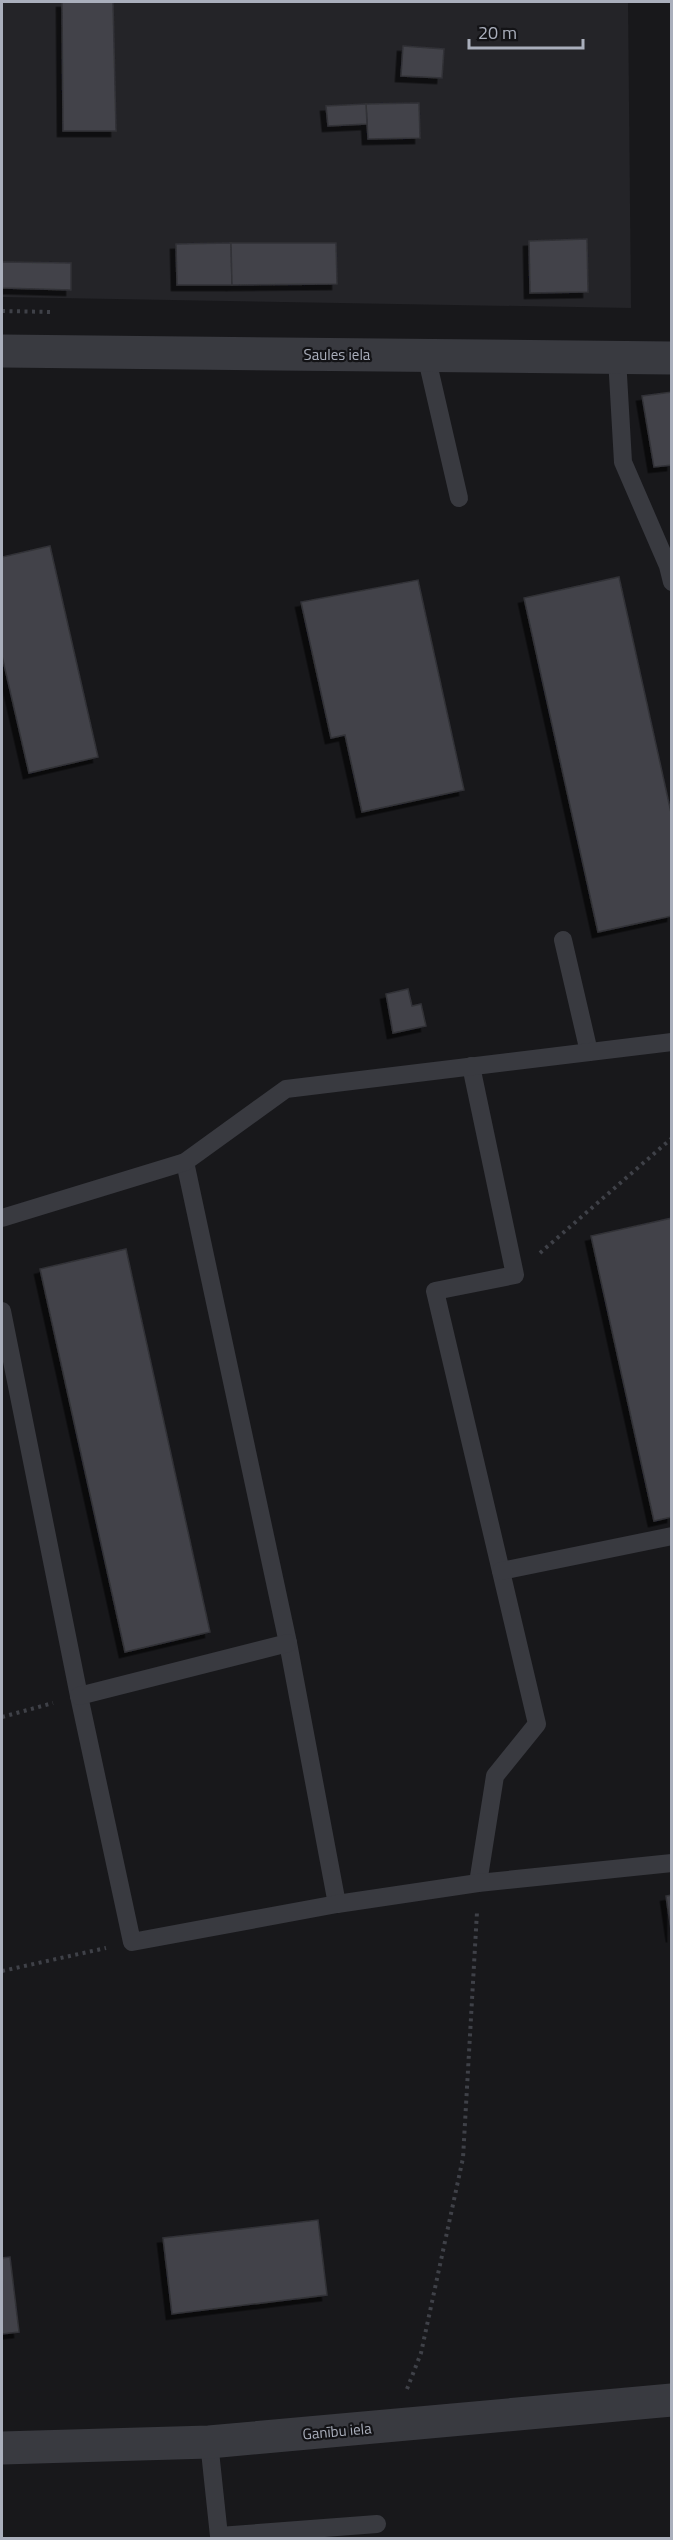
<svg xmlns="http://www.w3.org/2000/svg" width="673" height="2540" font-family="'Titillium Web',sans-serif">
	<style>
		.built { fill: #242428 }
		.building { fill: #424348; stroke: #323237; stroke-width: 1.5; filter: url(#shadow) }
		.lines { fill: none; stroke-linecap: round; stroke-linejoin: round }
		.path { stroke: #3f4148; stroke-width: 4; stroke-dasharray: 3 4.5; stroke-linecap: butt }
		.service { stroke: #393a40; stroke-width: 18 }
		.tertiary { stroke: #393a40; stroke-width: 33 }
		.labels { text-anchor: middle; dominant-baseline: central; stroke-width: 4.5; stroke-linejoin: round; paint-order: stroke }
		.street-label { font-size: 15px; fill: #aaafbc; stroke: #131316 }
	</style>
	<defs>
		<filter id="shadow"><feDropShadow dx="-5.5" dy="5.5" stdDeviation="0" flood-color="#0009"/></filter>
	</defs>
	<rect width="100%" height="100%" fill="#18181b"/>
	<polygon class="built" points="2,2 628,2 631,308 2,297"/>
	<g class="building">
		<polygon points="62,2 113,2 116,131 63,131"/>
		<polygon points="403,46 444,49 442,78 401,76"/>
		<polygon points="419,103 420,138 368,139 366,104"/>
		<polygon points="366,104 367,124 328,126 326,106"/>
		<polygon points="587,239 588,292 530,293 529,241"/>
		<polygon points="231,243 232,285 177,285 176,244"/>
		<polygon points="231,243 336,243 337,284 232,285"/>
		<polygon points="2,262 71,263 71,290 2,288"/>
		<polygon points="672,392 672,465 654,467 642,396"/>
		<polygon points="50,546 98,757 29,773 2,656 2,557"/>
		<polygon points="619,577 672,817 672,916 598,932 524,598"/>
		<polygon points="418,580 464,790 362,812 345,735 331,738 301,602"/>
		<polygon points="408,989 412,1006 421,1004 426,1026 393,1033 386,994"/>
		<polygon points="672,1218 672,1517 654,1521 591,1236"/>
		<polygon points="126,1249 210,1632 125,1652 40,1269"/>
		<polygon points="672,1895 672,1937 666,1896"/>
		<polygon points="318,2220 327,2295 172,2314 163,2238"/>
		<polygon points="10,2257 19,2332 2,2334 2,2258"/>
	</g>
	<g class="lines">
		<g class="path">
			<polyline points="2,311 53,312"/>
			<polyline points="540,1253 672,1138"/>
			<polyline points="2,1717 53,1703"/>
			<polyline points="2,1971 106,1948"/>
			<polyline points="407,2389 421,2353 463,2158 477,1912"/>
		</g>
		<g class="service">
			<polyline points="426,355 459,498"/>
			<polyline points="617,358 623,462 668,566 672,582"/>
			<polyline points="563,940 589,1052"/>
			<polyline points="471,1066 515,1275 435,1291 537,1724 495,1776 478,1883"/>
			<polyline points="185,1162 288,1643 337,1904"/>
			<polyline points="2,1218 185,1162 286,1089 672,1042"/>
			<polyline points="2,1311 79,1696 132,1942 337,1904 478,1883 672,1863"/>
			<polyline points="501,1571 672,1536"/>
			<polyline points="79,1696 288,1643"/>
			<polyline points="209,2442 219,2536 377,2524"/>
		</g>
		<g class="tertiary">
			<polyline points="2,351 672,358"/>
			<polyline points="2,2448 209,2442 672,2400"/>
		</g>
	</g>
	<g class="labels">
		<g class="street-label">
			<text x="337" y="354">Saules iela</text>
			<text transform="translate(337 2431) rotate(-5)">Ganību iela</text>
		</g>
	</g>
	<rect width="673" height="2540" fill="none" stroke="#aaafbc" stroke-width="6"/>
	<path d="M469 39v9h114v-9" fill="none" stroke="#aaafbc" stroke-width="3"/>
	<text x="478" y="39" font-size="18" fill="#aaafbc" stroke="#131316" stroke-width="4.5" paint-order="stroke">20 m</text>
</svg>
